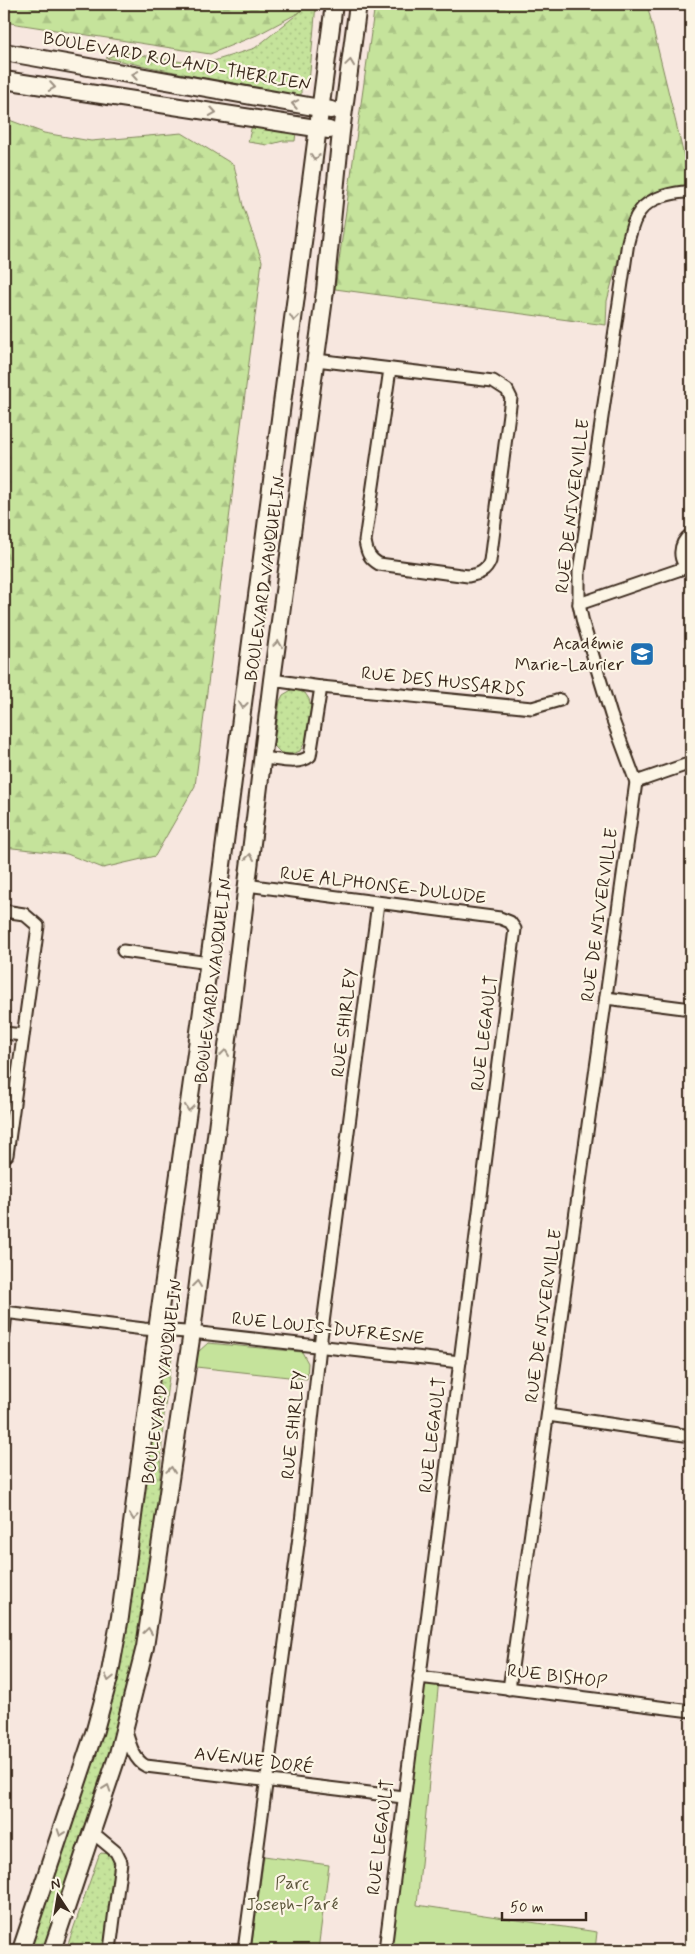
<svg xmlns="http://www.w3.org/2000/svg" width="695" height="1954" font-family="Mynerve,sans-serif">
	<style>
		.grass { fill: url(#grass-dots); stroke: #80865c }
		.forest { fill: url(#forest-firs); stroke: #80865c }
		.park { fill: #c5e39b; stroke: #80865c }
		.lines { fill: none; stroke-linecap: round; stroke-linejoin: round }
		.street-casing { stroke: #3b2a1e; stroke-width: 15 }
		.secondary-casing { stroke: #3b2a1e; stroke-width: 20 }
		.street { stroke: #fcf5e5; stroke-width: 11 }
		.secondary { stroke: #fcf5e5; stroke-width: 16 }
		.oneway { stroke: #9c9082 }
		.labels { text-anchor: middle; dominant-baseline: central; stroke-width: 4.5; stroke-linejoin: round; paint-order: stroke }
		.street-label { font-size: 18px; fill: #3b2a1e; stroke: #fcf5e5 }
		.poi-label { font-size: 18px; fill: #3b2a1e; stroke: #fcf5e5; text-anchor: end }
		.park-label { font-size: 18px; fill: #5e583d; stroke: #fcf5e5 }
	</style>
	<defs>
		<pattern id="grass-dots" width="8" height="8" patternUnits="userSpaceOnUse" patternTransform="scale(1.25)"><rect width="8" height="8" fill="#c5e39b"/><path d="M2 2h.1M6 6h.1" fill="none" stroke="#aac385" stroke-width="1.8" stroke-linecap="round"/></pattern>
		<pattern id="forest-firs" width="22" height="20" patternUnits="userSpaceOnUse" patternTransform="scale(1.25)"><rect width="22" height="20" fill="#c5e39b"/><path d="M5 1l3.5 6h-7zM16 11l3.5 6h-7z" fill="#aac385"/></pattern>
	</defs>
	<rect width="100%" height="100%" fill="#f7e7df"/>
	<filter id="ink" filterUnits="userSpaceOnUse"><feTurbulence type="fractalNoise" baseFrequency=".02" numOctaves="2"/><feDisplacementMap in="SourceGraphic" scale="10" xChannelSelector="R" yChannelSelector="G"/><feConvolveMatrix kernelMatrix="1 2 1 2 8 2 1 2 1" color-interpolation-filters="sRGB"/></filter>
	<g filter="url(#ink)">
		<g class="grass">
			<polygon points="300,4 316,4 309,83 301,82 301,95 297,97 106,58 123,52 201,65 255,48 300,12"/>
			<polygon points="252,125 296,132 295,141 283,141 268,145 248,142"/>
			<polygon points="293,689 305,693 309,699 311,707 306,740 300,751 292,754 281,753 275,747 274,743 280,701 283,695"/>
			<path d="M162 1355 172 1356C168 1385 163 1414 162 1443 158 1515 151 1590 135 1661 113 1760 77 1855 44 1950H28L129 1609Z"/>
			<polygon points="101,1853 110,1854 114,1859 115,1866 103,1950 66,1950 99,1855"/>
		</g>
		<g class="forest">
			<polygon points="4,4 301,4 300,12 257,35 210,54 4,22"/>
			<polygon points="375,4 615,4 648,8 691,185 631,211 607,301 606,325 335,289"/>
			<polygon points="4,118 44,133 91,141 182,133 234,165 243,206 262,261 195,786 155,856 103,868 67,854 4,847"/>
		</g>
		<g class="park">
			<polygon points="208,1343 302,1352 308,1363 307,1379 196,1367 198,1352"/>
			<polygon points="419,1677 439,1679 417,1905 597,1932 595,1950 388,1950"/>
			<polygon points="264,1856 329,1865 318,1950 251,1950"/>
		</g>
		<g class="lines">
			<defs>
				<g id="street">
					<path d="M316 360 493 381 507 390 511 398 490 561C486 572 479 574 468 576L379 564C369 558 367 553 365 541L390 369"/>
					<path d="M691 534C678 544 677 561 691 570"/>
					<polyline points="579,604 687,567"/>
					<polyline points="272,680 321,687 532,708 560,700"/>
					<path d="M263 758C277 759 298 766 310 756L321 687"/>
					<polyline points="636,782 691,763"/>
					<polyline points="246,885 500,918 510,922 515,929 385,1950"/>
					<polyline points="4,911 24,914 38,926 7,1155 4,1154"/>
					<polyline points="123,951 209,963"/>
					<polyline points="606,998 691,1009"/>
					<polyline points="4,1033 23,1035"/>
					<polyline points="4,1312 144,1329 200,1333 460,1362"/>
					<polyline points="4,1333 6,1312"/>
					<polyline points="548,1415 691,1436"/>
					<polyline points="419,1677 691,1711"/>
					<path d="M509 1689 636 782 611 715 583 623 579 604V572L628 242C631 231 633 220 640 211 649 198 675 191 691 192"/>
					<path d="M125 1728C129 1741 133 1760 146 1766L403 1797"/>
					<polyline points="92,1832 116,1852 121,1862 110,1950"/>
					<polyline points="244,1950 301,1522 320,1346 378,903"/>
				</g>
				<g id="secondary">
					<polyline points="4,52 331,110"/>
					<polyline points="4,80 329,130"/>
					<polyline points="21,1950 95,1730 109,1678 120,1617 157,1330 216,911 334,4"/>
					<polyline points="52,1950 118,1754 145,1647 192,1332 272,680 325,291 341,132 358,4"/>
				</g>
			</defs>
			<use href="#street" class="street-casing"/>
			<use href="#secondary" class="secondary-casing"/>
			<use href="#street" class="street"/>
			<use href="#secondary" class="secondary"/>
		</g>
		<defs><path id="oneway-chevron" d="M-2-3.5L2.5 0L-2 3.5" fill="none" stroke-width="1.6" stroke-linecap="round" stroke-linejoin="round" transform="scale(1.25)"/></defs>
		<g class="oneway">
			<use href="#oneway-chevron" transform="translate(350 63) rotate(-82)"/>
			<use href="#oneway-chevron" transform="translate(135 75) rotate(-170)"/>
			<use href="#oneway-chevron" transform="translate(52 87) rotate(9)"/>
			<use href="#oneway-chevron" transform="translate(295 104) rotate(-170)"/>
			<use href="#oneway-chevron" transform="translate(213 112) rotate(9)"/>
			<use href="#oneway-chevron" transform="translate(315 157) rotate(97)"/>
			<use href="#oneway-chevron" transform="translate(294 318) rotate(97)"/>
			<use href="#oneway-chevron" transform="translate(278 644) rotate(-82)"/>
			<use href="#oneway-chevron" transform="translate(243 705) rotate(97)"/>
			<use href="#oneway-chevron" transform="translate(250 857) rotate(-83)"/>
			<use href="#oneway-chevron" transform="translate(225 1053) rotate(-83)"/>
			<use href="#oneway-chevron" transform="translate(189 1108) rotate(98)"/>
			<use href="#oneway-chevron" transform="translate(197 1284) rotate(-83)"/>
			<use href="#oneway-chevron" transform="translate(171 1470) rotate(-82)"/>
			<use href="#oneway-chevron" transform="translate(134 1517) rotate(98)"/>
			<use href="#oneway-chevron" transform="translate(148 1631) rotate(-82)"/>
			<use href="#oneway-chevron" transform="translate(109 1678) rotate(103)"/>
			<use href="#oneway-chevron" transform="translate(107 1788) rotate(-71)"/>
			<use href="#oneway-chevron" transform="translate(61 1833) rotate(109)"/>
		</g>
	</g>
	<defs>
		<symbol id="school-square" viewBox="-11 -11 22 22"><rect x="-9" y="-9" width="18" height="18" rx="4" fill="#1f6fb2" stroke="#fcf5e5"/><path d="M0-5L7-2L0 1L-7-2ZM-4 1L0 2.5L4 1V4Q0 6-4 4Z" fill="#fff"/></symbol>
	</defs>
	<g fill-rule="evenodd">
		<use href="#school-square" x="628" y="640" width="28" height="28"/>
	</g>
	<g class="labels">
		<g class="street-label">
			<text transform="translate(177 62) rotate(10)">BOULEVARD ROLAND-THERRIEN</text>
			<text transform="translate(573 506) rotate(-83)">RUE DE NIVERVILLE</text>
			<text transform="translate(266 579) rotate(-82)">BOULEVARD VAUQUELIN</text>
			<text transform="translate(443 682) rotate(6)">RUE DES HUSSARDS</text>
			<text transform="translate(383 886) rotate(7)">RUE ALPHONSE-DULUDE</text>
			<text transform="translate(600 915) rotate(-82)">RUE DE NIVERVILLE</text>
			<text transform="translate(214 981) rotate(-83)">BOULEVARD VAUQUELIN</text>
			<text transform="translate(345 1023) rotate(-83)">RUE SHIRLEY</text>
			<text transform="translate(485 1033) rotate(-83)">RUE LEGAULT</text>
			<text transform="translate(544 1316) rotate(-82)">RUE DE NIVERVILLE</text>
			<text transform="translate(328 1329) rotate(6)">RUE LOUIS-DUFRESNE</text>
			<text transform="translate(163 1382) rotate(-82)">BOULEVARD VAUQUELIN</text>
			<text transform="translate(294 1425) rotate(-84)">RUE SHIRLEY</text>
			<text transform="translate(433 1435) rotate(-83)">RUE LEGAULT</text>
			<text transform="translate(557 1677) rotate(7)">RUE BISHOP</text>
			<text transform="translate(254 1761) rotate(7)">AVENUE DORÉ</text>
			<text transform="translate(381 1837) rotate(-83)">RUE LEGAULT</text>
		</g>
		<g class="poi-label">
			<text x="624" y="644">Académie<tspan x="624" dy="21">Marie-Laurier</tspan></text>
		</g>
		<g class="park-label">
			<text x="292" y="1884">Parc<tspan x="292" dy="21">Joseph-Paré</tspan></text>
		</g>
	</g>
	<rect width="695" height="1954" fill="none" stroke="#fcf5e5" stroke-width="20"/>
	<rect x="10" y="10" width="675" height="1934" fill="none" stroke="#3b2a1e" stroke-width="2" filter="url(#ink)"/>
	<g transform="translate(58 1896) rotate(348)" stroke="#fcf5e5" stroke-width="4" paint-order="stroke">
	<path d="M0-4L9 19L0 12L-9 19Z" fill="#3b2a1e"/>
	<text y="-8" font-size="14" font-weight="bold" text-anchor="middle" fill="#3b2a1e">N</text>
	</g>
	<path d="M502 1912v8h84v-8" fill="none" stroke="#3b2a1e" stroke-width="2.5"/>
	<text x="510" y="1912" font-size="15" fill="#3b2a1e" stroke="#fcf5e5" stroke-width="4" paint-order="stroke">50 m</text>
</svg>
